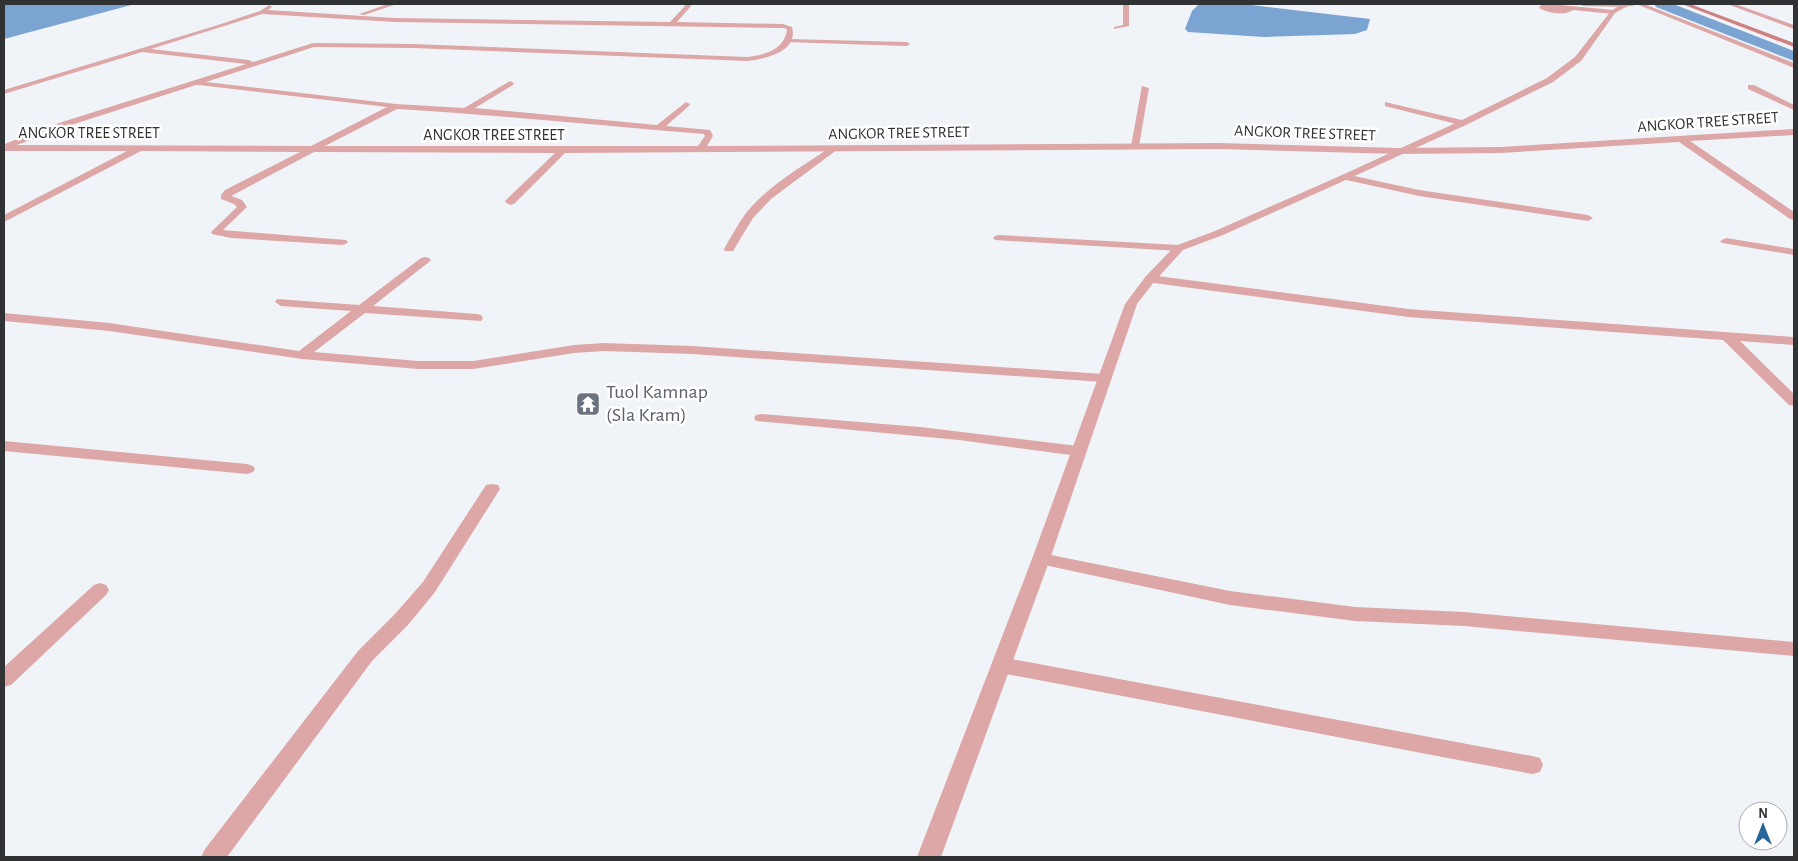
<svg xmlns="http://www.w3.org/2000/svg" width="1798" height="861" font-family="'Alegreya Sans',sans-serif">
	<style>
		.water { fill: #7ba4d3 }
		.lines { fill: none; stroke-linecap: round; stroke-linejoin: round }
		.canal { fill: #7ba4d3; fill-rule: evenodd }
		.service { fill: #dda7a7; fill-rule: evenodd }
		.minor { fill: #dda7a7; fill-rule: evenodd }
		.tertiary { fill: #dda7a7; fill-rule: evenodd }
		.secondary { fill: #cf8181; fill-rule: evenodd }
		.labels { text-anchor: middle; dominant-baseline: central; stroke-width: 5; stroke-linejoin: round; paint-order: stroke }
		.far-street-label { font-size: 16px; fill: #313234; stroke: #fff }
		.worship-label { font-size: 20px; fill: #5b616d; stroke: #fff; text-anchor: start }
	</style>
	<rect width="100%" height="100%" fill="#f0f4f9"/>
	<g class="water">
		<polygon points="4,4 135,4 4,39"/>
		<polygon points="1199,4 1243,4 1370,19 1367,30 1355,34 1264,37 1188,32 1185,29 1192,11"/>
	</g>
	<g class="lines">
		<polygon class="canal" points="1654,4 1673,4 1794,51 1794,61 1656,7"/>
		<g class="service">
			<path d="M1550 4 1613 10 1616 12 1613 14 1573 10C1565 16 1547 13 1539 8L1541 5Z"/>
			<polygon points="787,39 907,42 910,44 907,46 785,42 785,40"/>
			<polygon points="1142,86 1149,88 1139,146 1135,149 1131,146"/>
			<polygon points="1385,102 1466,121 1467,123 1460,125 1385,106"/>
			<path d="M831 147 838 149 771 199 753 218 733 251H725L724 249C731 237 738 224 746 213 769 185 801 167 831 147Z"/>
		</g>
		<g class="minor">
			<polygon points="388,4 397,4 364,15 359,14"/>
			<path d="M684 4H690L691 6 677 22 783 24 792 27C799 52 764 59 747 61L413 48 314 47 206 82 396 104 464 108 510 81 514 83 513 85 475 108 657 125 686 102 690 104 689 106 666 126 710 130 713 136 707 146 1219 143 1399 148 1500 147 1794 129V135L1690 141 1794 212V220L1790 219 1679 142 1500 153 1399 154 1219 149 565 153 514 204 510 205 505 202 506 200 555 153 314 152 231 196 242 200 247 207 223 230 346 240 348 242 346 244 342 245 231 238 212 234 211 232 237 207 234 204 221 199V195L225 190 300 152 141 151 4 222V215L127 151H4V145L7 143 62 122 246 64 142 52 4 94V90L218 25 260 11 269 5 272 7 268 10 395 18 670 22 685 6ZM262 14 395 22 783 28 787 29C785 50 764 55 747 57L413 44 313 43 253 62 249 60 151 49ZM196 85H199L387 107 311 146 17 145 68 126ZM397 109C500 115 602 126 704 134L705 136 698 146H325Z"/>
			<polygon points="1123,4 1129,4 1129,26 1114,29 1114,27 1123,25"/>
			<polygon points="1580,4 1626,4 1627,5 1624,7 1583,6"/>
			<polygon points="1636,4 1644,4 1794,63 1794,68"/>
			<polygon points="1727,4 1735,4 1794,25 1794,29"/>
			<polygon points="1748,85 1754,85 1794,105 1794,110 1748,89"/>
			<polygon points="1345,174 1419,190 1588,215 1593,218 1588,221 1419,196 1342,179 1342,175"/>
			<polygon points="999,235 1179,245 1185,248 1179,251 995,240 993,238 995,236"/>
			<polygon points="1726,238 1794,249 1794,255 1722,243 1720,241"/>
			<polygon points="425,257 429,258 431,260 429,262 373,306 477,314 481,315 483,318 481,321 365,313 314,352 418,361 473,361 574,345 604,343 692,346 1103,374 1110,378 1103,382 692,354 604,351 574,353 473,369 418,369 302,359 109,331 4,321 4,313 109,323 299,351 351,311 281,306 275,302 277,299 359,305 421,258"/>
			<polygon points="1150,275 1408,309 1794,337 1794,345 1740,341 1794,394 1794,406 1789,405 1723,340 1408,317 1146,282 1144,279"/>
			<polygon points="761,414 920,427 1078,446 1083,448 1086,451 1083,454 1078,456 959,440 756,421 754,418 756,415"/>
			<polygon points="4,441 247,464 253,466 255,469 253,472 247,474 4,451"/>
			<polygon points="492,484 498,485 500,489 435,592 408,625 372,661 227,857 201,857 205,849 358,651 394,615 423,582 486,485"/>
			<polygon points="1041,553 1230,591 1355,607 1464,612 1794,642 1794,656 1464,626 1355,621 1230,605 1035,563 1032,559 1035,555"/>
			<polygon points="100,583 106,585 109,590 106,595 11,685 4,687 4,667 94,585"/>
			<polygon points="1001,657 1532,756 1540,758 1543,765 1540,772 1532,774 1001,673 994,670 991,665 994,660"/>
		</g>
		<polygon class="tertiary" points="1622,4 1641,4 1626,7 1615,13 1581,61 1553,82 1466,125 1348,179 1223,235 1183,250 1154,282 1137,304 1050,559 941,857 917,857 1032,559 1125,304 1146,276 1175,246 1215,231 1342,175 1460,121 1547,78 1575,57 1611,11"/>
		<polygon class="secondary" points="1682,4 1690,4 1794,43 1794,47"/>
	</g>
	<defs>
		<symbol id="temple-square" viewBox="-11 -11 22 22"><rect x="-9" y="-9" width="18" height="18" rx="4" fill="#6b7280" stroke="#fff"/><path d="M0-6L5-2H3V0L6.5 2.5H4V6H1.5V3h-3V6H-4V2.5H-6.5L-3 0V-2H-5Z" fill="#fff"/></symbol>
	</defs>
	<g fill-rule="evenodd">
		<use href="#temple-square" x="574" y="390" width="28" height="28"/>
	</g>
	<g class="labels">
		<g class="far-street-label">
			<text transform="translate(1708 122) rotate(-4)">ANGKOR TREE STREET</text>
			<text x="89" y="133">ANGKOR TREE STREET</text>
			<text transform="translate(899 133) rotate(-1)">ANGKOR TREE STREET</text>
			<text transform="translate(1305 133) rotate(2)">ANGKOR TREE STREET</text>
			<text x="494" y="135">ANGKOR TREE STREET</text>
		</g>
		<g class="worship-label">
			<text x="606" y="392">Tuol Kamnap<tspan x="606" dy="23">(Sla Kram)</tspan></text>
		</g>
	</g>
	<rect width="1798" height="861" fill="none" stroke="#313234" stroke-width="10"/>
	<g transform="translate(1763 826)"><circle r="24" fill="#ffffff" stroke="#adadae"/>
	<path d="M0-4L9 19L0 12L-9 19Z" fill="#27669c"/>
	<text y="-8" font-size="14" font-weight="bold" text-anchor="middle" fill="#313234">N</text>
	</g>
</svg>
